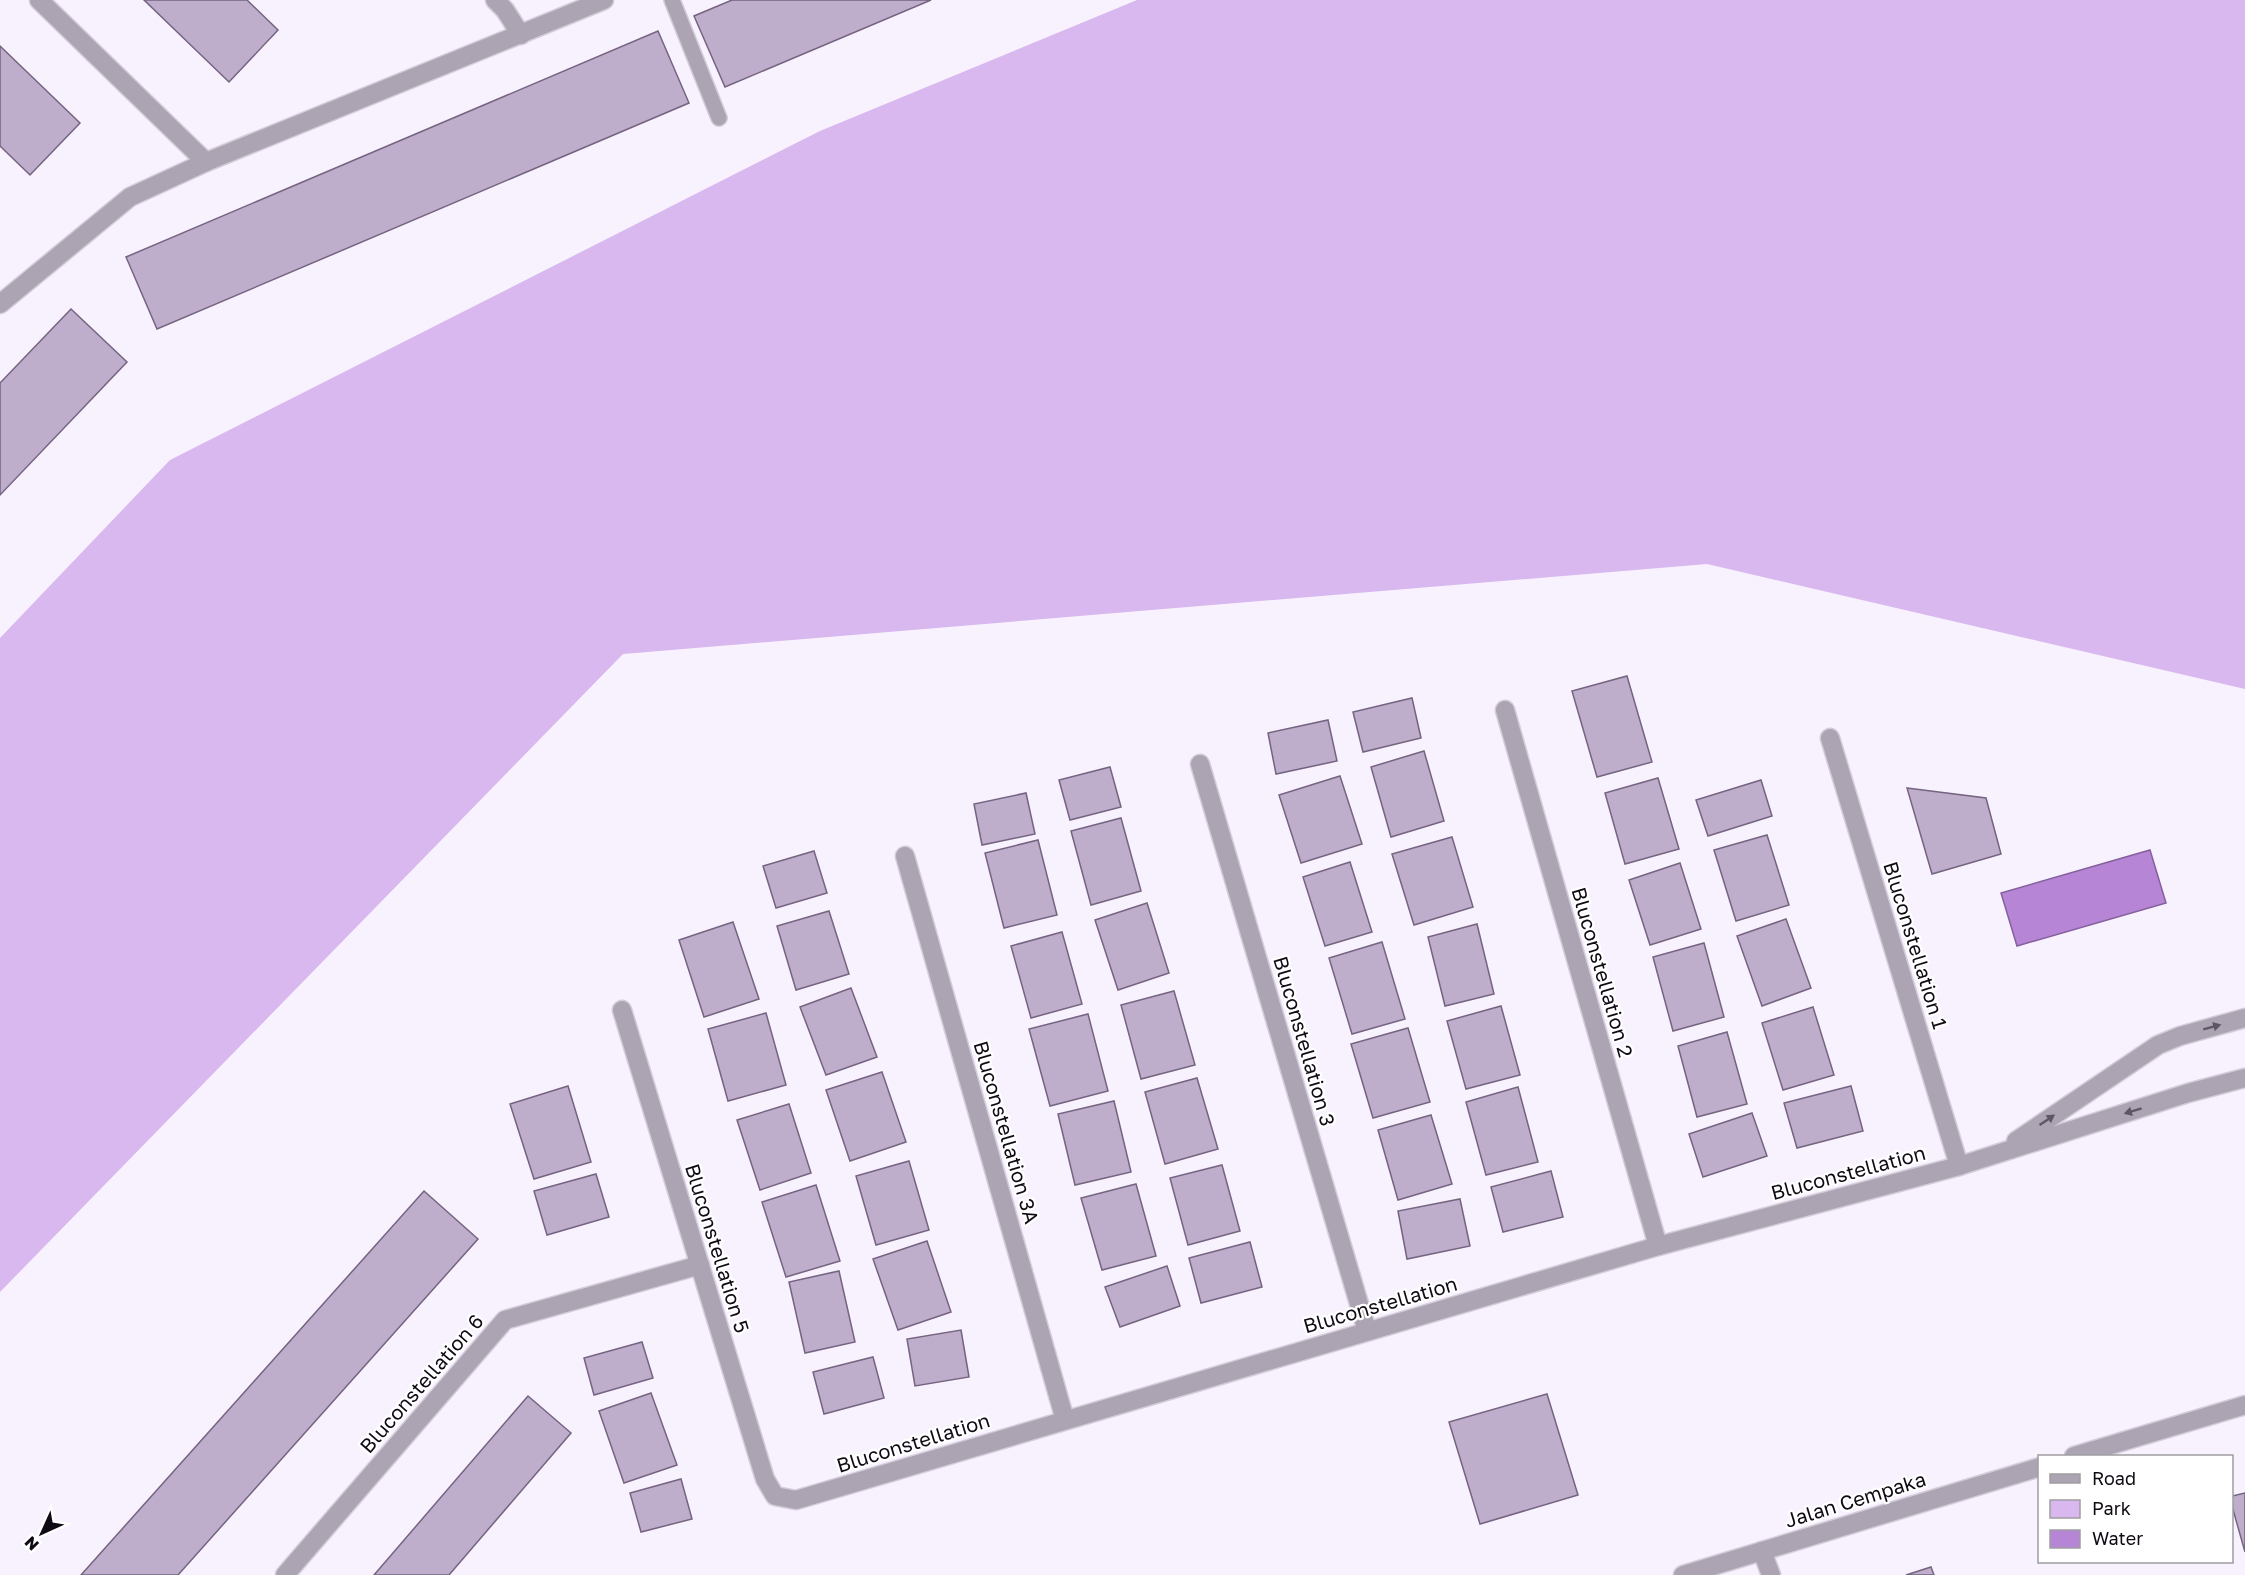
<svg xmlns="http://www.w3.org/2000/svg" width="2245" height="1575" font-family="'Golos Text',sans-serif">
	<style>
		.green { fill: #d8b8ee }
		.water { fill: #b685d6; stroke: #84609c; stroke-width: 1.5 }
		.building { fill: #bfadcc; stroke: #756480; stroke-width: 1.5 }
		.lines { fill: none; stroke-linecap: round; stroke-linejoin: round }
		.lane-casing { stroke: #d3ccd9; stroke-width: 18 }
		.street-casing { stroke: #d3ccd9; stroke-width: 21 }
		.lane { stroke: #aca4b2; stroke-width: 15 }
		.street { stroke: #aca4b2; stroke-width: 18 }
		.oneway { fill: #5e5763 }
		.labels { text-anchor: middle; dominant-baseline: central; stroke-width: 4.5; stroke-linejoin: round; paint-order: stroke }
		.street-label { font-size: 20px; fill: #100a14; stroke: #fff }
	</style>
	<rect width="100%" height="100%" fill="#f8f1fe"/>
	<polygon class="green" points="1137,0 2245,0 2245,689 1707,564 623,654 0,1292 0,638 170,460 820,131"/>
	<polygon class="water" points="2150,850 2166,903 2017,946 2001,893"/>
	<g class="building">
		<polygon points="144,0 247,0 278,30 229,82"/>
		<polygon points="732,0 931,0 725,87 694,16"/>
		<polygon points="658,31 689,103 157,329 126,257"/>
		<polygon points="0,46 80,123 30,175 0,146"/>
		<polygon points="71,309 127,362 0,495 0,383"/>
		<polygon points="1627,676 1652,762 1597,777 1572,691"/>
		<polygon points="1412,698 1421,738 1363,752 1353,712"/>
		<polygon points="1328,720 1337,761 1276,774 1268,733"/>
		<polygon points="1424,751 1444,821 1391,837 1371,767"/>
		<polygon points="1110,767 1121,807 1070,820 1059,780"/>
		<polygon points="1340,776 1362,844 1301,863 1279,795"/>
		<polygon points="1658,778 1679,849 1625,864 1605,793"/>
		<polygon points="1761,780 1772,816 1708,836 1696,800"/>
		<polygon points="1907,788 1986,798 2001,854 1932,874"/>
		<polygon points="1026,793 1035,834 982,845 974,804"/>
		<polygon points="1121,818 1141,891 1091,905 1071,831"/>
		<polygon points="1767,835 1789,905 1736,921 1714,850"/>
		<polygon points="1452,837 1473,907 1414,925 1392,854"/>
		<polygon points="1038,840 1057,915 1004,928 985,853"/>
		<polygon points="814,851 827,893 776,908 763,866"/>
		<polygon points="1350,862 1372,932 1325,946 1303,877"/>
		<polygon points="1680,863 1701,929 1650,945 1629,880"/>
		<polygon points="1147,903 1169,973 1118,990 1095,920"/>
		<polygon points="829,911 849,974 796,990 777,926"/>
		<polygon points="1786,919 1811,988 1762,1006 1737,936"/>
		<polygon points="733,922 759,999 704,1017 679,940"/>
		<polygon points="1477,924 1494,994 1445,1006 1428,937"/>
		<polygon points="1062,932 1082,1004 1031,1018 1011,946"/>
		<polygon points="1382,942 1405,1019 1352,1034 1329,958"/>
		<polygon points="1704,943 1724,1017 1673,1031 1653,957"/>
		<polygon points="851,988 877,1057 826,1075 800,1007"/>
		<polygon points="1174,991 1195,1065 1141,1079 1121,1005"/>
		<polygon points="1501,1006 1520,1075 1466,1089 1447,1021"/>
		<polygon points="1813,1007 1834,1075 1783,1090 1762,1023"/>
		<polygon points="766,1013 786,1085 728,1101 708,1029"/>
		<polygon points="1088,1014 1108,1091 1050,1106 1029,1029"/>
		<polygon points="1408,1028 1430,1102 1373,1118 1351,1044"/>
		<polygon points="1727,1032 1747,1104 1697,1117 1678,1046"/>
		<polygon points="882,1072 906,1142 850,1161 826,1090"/>
		<polygon points="1197,1078 1218,1149 1165,1164 1145,1092"/>
		<polygon points="568,1086 591,1162 534,1179 510,1104"/>
		<polygon points="1851,1086 1863,1131 1797,1148 1784,1103"/>
		<polygon points="1518,1087 1538,1162 1486,1175 1466,1102"/>
		<polygon points="1114,1101 1131,1172 1075,1185 1058,1114"/>
		<polygon points="789,1104 811,1173 760,1190 737,1120"/>
		<polygon points="1752,1113 1767,1156 1703,1177 1689,1134"/>
		<polygon points="1431,1115 1452,1184 1398,1200 1378,1130"/>
		<polygon points="909,1161 929,1230 876,1245 856,1176"/>
		<polygon points="1222,1165 1240,1231 1188,1245 1170,1178"/>
		<polygon points="1551,1171 1563,1217 1503,1232 1491,1187"/>
		<polygon points="596,1174 609,1217 547,1235 534,1191"/>
		<polygon points="1136,1184 1156,1256 1102,1270 1081,1198"/>
		<polygon points="816,1185 840,1261 786,1277 762,1202"/>
		<polygon points="424,1191 478,1239 178,1575 81,1575"/>
		<polygon points="1460,1199 1470,1246 1407,1259 1398,1211"/>
		<polygon points="927,1241 951,1312 898,1330 873,1259"/>
		<polygon points="1250,1242 1262,1287 1201,1303 1189,1258"/>
		<polygon points="1167,1266 1180,1306 1120,1327 1105,1287"/>
		<polygon points="839,1271 855,1342 805,1353 789,1282"/>
		<polygon points="961,1330 969,1377 915,1386 907,1339"/>
		<polygon points="642,1342 653,1378 594,1395 584,1358"/>
		<polygon points="873,1357 884,1398 824,1414 813,1372"/>
		<polygon points="651,1393 677,1465 624,1483 599,1411"/>
		<polygon points="1547,1394 1578,1495 1480,1524 1449,1422"/>
		<polygon points="528,1396 571,1433 449,1575 374,1575"/>
		<polygon points="681,1479 692,1519 641,1532 630,1493"/>
		<polygon points="2245,1493 2245,1552 2232,1506 2232,1496"/>
		<polygon points="1931,1567 1934,1575 1906,1575"/>
	</g>
	<g class="lines">
		<defs>
			<polyline id="lane" points="672,0 719,118"/>
			<g id="street">
				<polyline points="39,0 206,162"/>
				<polyline points="495,0 505,10 521,35"/>
				<polyline points="0,304 130,197 206,162 604,0"/>
				<polyline points="1505,710 1658,1246"/>
				<polyline points="1830,738 1959,1166"/>
				<polyline points="1200,764 1367,1331"/>
				<polyline points="905,856 1065,1420"/>
				<polyline points="622,1010 765,1479 775,1496 796,1500 1658,1246 1959,1166 2188,1093 2245,1078"/>
				<polyline points="2016,1141 2158,1045 2180,1036 2245,1018"/>
				<polyline points="2074,1456 2245,1405"/>
				<polyline points="1762,1551 1771,1575"/>
				<polyline points="285,1575 505,1320 700,1265"/>
				<polyline points="1683,1575 2040,1467"/>
			</g>
		</defs>
		<use href="#lane" class="lane-casing"/>
		<use href="#street" class="street-casing"/>
		<use href="#lane" class="lane"/>
		<use href="#street" class="street"/>
	</g>
	<defs><path id="oneway-solid" d="M-6-.8H1V-3.2L6.5 0L1 3.2V.8H-6Z" transform="scale(1.5)"/></defs>
	<g class="oneway">
		<use href="#oneway-solid" transform="translate(2212 1027) rotate(-15)"/>
		<use href="#oneway-solid" transform="translate(2133 1111) rotate(163)"/>
		<use href="#oneway-solid" transform="translate(2047 1120) rotate(-34)"/>
	</g>
	<g class="labels">
		<g class="street-label">
			<text transform="translate(1916 945) rotate(73)">Bluconstellation 1</text>
			<text transform="translate(1603 972) rotate(74)">Bluconstellation 2</text>
			<text transform="translate(1305 1041) rotate(74)">Bluconstellation 3</text>
			<text transform="translate(1007 1132) rotate(74)">Bluconstellation 3A</text>
			<text transform="translate(1848 1172) rotate(-15)">Bluconstellation</text>
			<text transform="translate(718 1248) rotate(73)">Bluconstellation 5</text>
			<text transform="translate(1380 1304) rotate(-16)">Bluconstellation</text>
			<text transform="translate(421 1383) rotate(-49)">Bluconstellation 6</text>
			<text transform="translate(913 1442) rotate(-17)">Bluconstellation</text>
			<text transform="translate(1855 1499) rotate(-17)">Jalan Cempaka</text>
		</g>
	</g>
	<rect x="2038" y="1455" width="195" height="108" fill="#ffffff" stroke="#9f9da1" stroke-width="1.5"/>
	<rect x="2050" y="1474" width="30" height="9" fill="#aca4b2" stroke="#9f9da1" stroke-width="1.5"/>
	<text x="2092" y="1485" font-size="18" fill="#100a14">Road</text>
	<rect x="2050" y="1500" width="30" height="18" fill="#d8b8ee" stroke="#9f9da1" stroke-width="1.5"/>
	<text x="2092" y="1515" font-size="18" fill="#100a14">Park</text>
	<rect x="2050" y="1530" width="30" height="18" fill="#b685d6" stroke="#9f9da1" stroke-width="1.5"/>
	<text x="2092" y="1545" font-size="18" fill="#100a14">Water</text>
	<g transform="translate(42 1533) rotate(225)" stroke="#ffffff" stroke-width="4.5" paint-order="stroke">
	<path d="M0-4.5L10 22L0 15L-10 22Z" fill="#100a14"/>
	<text y="-9" font-size="16" font-weight="bold" text-anchor="middle" fill="#100a14">N</text>
	</g>
</svg>
